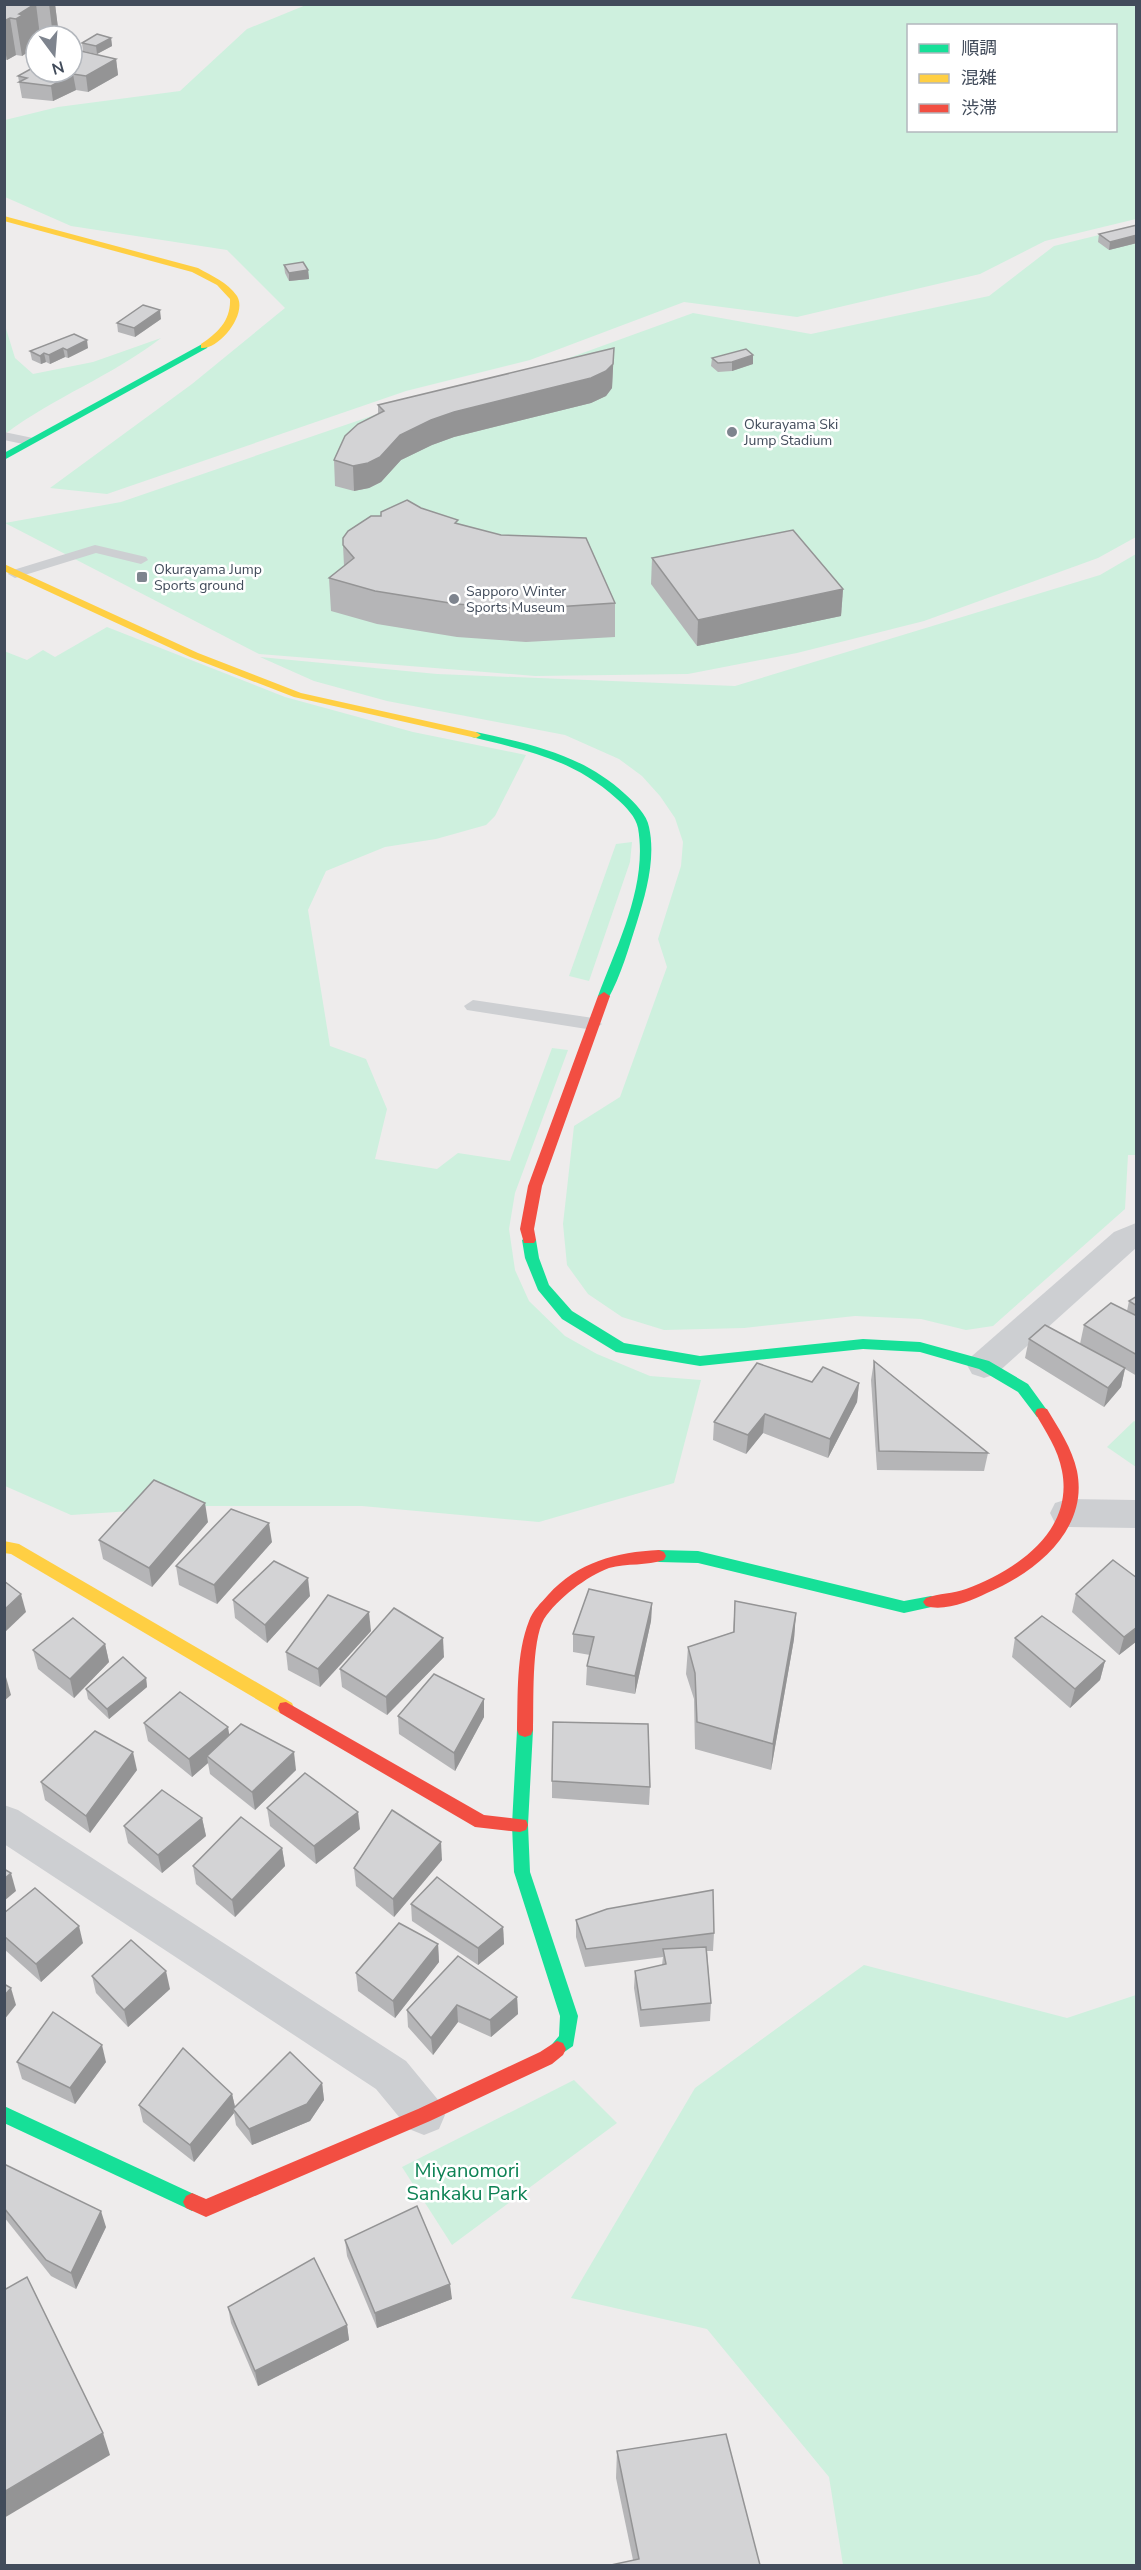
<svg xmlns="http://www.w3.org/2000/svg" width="1141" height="2570" font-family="'Nunito Sans','Noto Sans JP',sans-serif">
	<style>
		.green { fill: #cef0de; fill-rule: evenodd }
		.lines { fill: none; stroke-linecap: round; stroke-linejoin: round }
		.lane { fill: #cdcfd2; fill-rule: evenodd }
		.street { fill: #cdcfd2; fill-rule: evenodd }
		.fast { fill: #16e098; fill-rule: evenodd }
		.slow { fill: #ffcf43; fill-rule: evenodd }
		.jam { fill: #f24e42; fill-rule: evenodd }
		.wall { fill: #b5b5b7 }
		.shaded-wall { fill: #949495 }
		.building { fill: #d3d3d5; stroke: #949495; stroke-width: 1.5 }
		.poi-dot { fill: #7e848e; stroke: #fff; stroke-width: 2 }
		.labels { text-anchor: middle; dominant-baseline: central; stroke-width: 5; stroke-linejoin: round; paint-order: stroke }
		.far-poi-label { font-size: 14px; fill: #424c5b; stroke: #fff; text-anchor: start }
		.near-park-label { font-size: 20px; fill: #0d8254; stroke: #fff }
	</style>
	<rect width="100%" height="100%" fill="#eeecec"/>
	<g class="green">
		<path d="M306 5H1136V219L1045 241 980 274 797 317 684 302 530 360 406 391 107 494 50 488 192 384 285 308 227 250 71 226 5 197V120L58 107 180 91 247 29ZM908 26H1116V130H908Z"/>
		<polygon points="1136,226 1136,537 1098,558 924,621 797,653 688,674 535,676 259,654 5,523 121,502 395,408 544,367 693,313 811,334 989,296 1054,246"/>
		<path d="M4 322 15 358 33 374 93 362 161 338C112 376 54 397 5 434Z"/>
		<polygon points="1136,554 1136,1155 1128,1155 1125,1209 993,1326 966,1330 921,1319 855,1316 744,1328 664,1330 622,1317 588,1294 567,1265 563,1224 574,1126 620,1097 667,967 658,939 681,866 683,842 675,818 660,796 642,776 619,759 565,735 387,701 314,681 260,657 437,674 735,686 1100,575"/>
		<polygon points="107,627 285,697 413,732 526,755 495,816 486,825 436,839 385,847 326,871 308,910 330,1046 366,1059 387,1109 375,1159 437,1169 458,1153 510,1161 552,1048 568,1050 515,1193 509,1229 515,1270 529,1301 565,1336 597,1354 650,1376 701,1380 674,1483 539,1522 362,1506 207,1506 71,1515 5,1486 4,651 27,660 43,650 55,657"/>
		<polygon points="632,842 630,862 589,981 569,976 616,844"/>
		<polygon points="1134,1421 1136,1422 1136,1467 1107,1447"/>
		<polygon points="864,1965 1067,2018 1136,1995 1136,2565 843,2565 829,2477 707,2329 571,2298 695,2088"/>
		<polygon points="574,2080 617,2123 452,2245 402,2167"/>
	</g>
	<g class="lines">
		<g class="lane">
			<polygon points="4,432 33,438 35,441 28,445 4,440"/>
			<polygon points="95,545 146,557 148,560 141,564 96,553 15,578 8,574 10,571"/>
			<polygon points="473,1000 593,1018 602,1024 593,1030 467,1010 464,1006"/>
		</g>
		<g class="street">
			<polygon points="1136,1223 1136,1248 996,1374 984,1378 972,1374 967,1365 972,1356 1114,1232"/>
			<polygon points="1068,1499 1136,1500 1136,1528 1068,1527 1055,1523 1050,1513 1055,1503"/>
			<polygon points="4,1805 18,1810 406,2061 439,2101 445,2115 439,2129 424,2135 409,2129 376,2089 4,1844"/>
		</g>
		<g class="fast">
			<polygon points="204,343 208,346 207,348 4,460 4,453"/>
			<path d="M476 732C531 744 583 755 625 794 635 803 647 815 649 827 656 858 646 893 637 922 629 947 621 976 608 999L604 1000 598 996C617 945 648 885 638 828 636 817 626 807 617 799 573 759 528 751 472 737L471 735Z"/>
			<polygon points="529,1235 536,1240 539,1258 549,1285 572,1311 624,1343 700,1356 863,1339 920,1342 989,1361 1028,1384 1049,1413 1047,1417 1037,1417 1018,1392 979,1369 920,1352 863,1349 700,1366 616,1352 562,1319 538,1290 525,1258 522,1240"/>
			<polygon points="659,1550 698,1551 904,1601 931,1596 936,1598 939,1602 936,1606 904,1613 698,1563 659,1562 654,1560 652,1556 654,1552"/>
			<polygon points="525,1723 531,1725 533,1730 528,1825 530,1872 578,2016 573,2046 557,2057 551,2055 548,2049 559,2036 560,2016 514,1872 512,1825 517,1730 519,1725"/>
			<polygon points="4,2106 198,2196 201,2202 198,2208 192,2211 186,2208 4,2123"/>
		</g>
		<g class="slow">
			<path d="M4 216 198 268C212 276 227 282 237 296 248 314 219 350 201 348V344C218 333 231 320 230 299L217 285 192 272 4 221Z"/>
			<polygon points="4,564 198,653 301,693 476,732 481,735 476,738 294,697 190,657 4,571"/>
			<polygon points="4,1541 19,1544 292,1703 294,1708 292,1713 286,1714 280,1713 11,1554 4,1553"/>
		</g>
		<g class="jam">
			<polygon points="604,992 610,996 542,1186 534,1229 536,1240 534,1243 524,1243 520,1229 528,1186 598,996"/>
			<path d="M1042 1408 1047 1409C1059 1429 1072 1448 1077 1471 1089 1530 1035 1573 987 1593 971 1601 944 1612 926 1606L923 1602 926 1598C939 1593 953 1594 966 1589 1015 1571 1074 1532 1062 1471 1058 1449 1046 1432 1035 1413L1037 1409Z"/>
			<path d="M659 1550 664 1552 666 1556 664 1560C647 1566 627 1563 609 1568 587 1576 557 1599 544 1619 531 1642 534 1703 533 1730L531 1735 525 1737 519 1735 517 1730C518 1695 516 1654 529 1621 533 1610 541 1603 548 1595 578 1562 616 1552 659 1550Z"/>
			<polygon points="286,1702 484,1815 526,1820 528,1825 526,1830 520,1832 475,1827 280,1713 278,1708 280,1703"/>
			<polygon points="557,2041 563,2043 566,2049 563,2055 552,2064 430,2121 206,2217 186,2208 183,2202 186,2196 192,2193 206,2199 418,2109 540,2052"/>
		</g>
	</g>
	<g class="wall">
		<polygon points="4,4 55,4 59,36 36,36 28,49 28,52 22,56 16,55 7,60 4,59"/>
		<polygon points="111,38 112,46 97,54 83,51 82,43"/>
		<polygon points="116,59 118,75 88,92 76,90 53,101 22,98 18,76"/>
		<polygon points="1137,225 1137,243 1109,250 1098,242 1099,234"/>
		<polygon points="284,265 308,270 309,279 289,281 285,273"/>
		<polygon points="161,319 135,337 118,332 117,323"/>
		<polygon points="74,334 88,348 68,358 65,357 50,364 46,362 41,364 32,360 30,351"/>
		<polygon points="614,348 612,388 606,396 591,403 454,437 432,445 401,460 381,482 369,488 354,491 335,486 334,460 378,414 378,405"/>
		<polygon points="753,355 753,364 732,371 718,372 711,366 712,358"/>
		<polygon points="421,508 458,524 615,603 615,637 526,642 457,637 377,624 331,611 329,578 344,566 343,545 381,516"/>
		<polygon points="652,558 843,589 841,616 697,646 651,584"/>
		<polygon points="1137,1296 1137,1376 1125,1369 1121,1387 1104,1407 1025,1358 1029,1339 1080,1344 1084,1325 1134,1315 1127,1311 1129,1301"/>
		<polygon points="874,1361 988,1453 984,1471 877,1470 871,1380"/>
		<polygon points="812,1382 859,1383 857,1402 828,1458 763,1433 746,1454 713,1440 714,1422"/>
		<polygon points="208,1522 152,1587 103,1559 99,1540"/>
		<polygon points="272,1542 217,1604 179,1585 176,1566"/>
		<polygon points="1076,1594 1137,1641 1119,1655 1072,1612"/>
		<polygon points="310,1596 267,1643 235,1618 233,1600"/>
		<polygon points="735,1601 796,1613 794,1639 771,1770 695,1749 694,1699 686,1674 688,1647 733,1632"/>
		<polygon points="652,1603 651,1621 635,1694 586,1685 587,1666 590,1655 573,1652 573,1634"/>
		<polygon points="371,1631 320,1687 288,1670 286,1652"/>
		<polygon points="1015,1638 1105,1661 1100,1680 1070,1708 1012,1657"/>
		<polygon points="105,1644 109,1662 74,1698 38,1669 33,1650"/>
		<polygon points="444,1657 387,1715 342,1687 340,1669"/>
		<polygon points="146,1678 147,1687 109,1719 88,1699 86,1689"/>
		<polygon points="484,1699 484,1717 455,1771 399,1734 398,1716"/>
		<polygon points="144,1723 229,1735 296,1770 255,1810 210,1774 208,1763 192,1777 148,1741"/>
		<polygon points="137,1770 90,1833 45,1800 41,1782"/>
		<polygon points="552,1781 650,1787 649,1805 552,1798"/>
		<polygon points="267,1808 360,1829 316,1864 270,1826"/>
		<polygon points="202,1818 206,1836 162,1873 128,1843 124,1826"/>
		<polygon points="282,1848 285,1866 235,1917 196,1884 193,1866"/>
		<polygon points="442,1860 394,1917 356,1886 354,1868"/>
		<polygon points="411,1904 503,1927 504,1944 478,1965 412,1921"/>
		<polygon points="4,1913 83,1943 41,1982 4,1949"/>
		<polygon points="576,1920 714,1933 713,1951 707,1951 711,2003 710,2021 640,2027 634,1988 635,1971 662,1965 663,1957 585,1967 576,1937"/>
		<polygon points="438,1944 439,1962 395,2018 358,1991 356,1973"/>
		<polygon points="92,1976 170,1989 128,2027 96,1993"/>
		<polygon points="517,1997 518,2014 491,2037 458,2022 433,2055 408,2027 407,2010"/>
		<polygon points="17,2062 106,2062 75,2104 22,2079"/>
		<polygon points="322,2083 324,2100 310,2121 252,2145 236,2125 234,2113 194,2162 143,2122 139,2105 232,2094 235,2107"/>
		<polygon points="4,2164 106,2227 76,2289 51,2276 4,2217"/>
		<polygon points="345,2240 452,2299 377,2328 347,2256"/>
		<polygon points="228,2307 347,2325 349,2340 258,2386 231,2323"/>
		<polygon points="617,2451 760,2565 633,2560 616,2478"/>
	</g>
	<g class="shaded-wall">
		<polygon points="35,4 36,4 40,36 36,36 36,44 28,49 28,52 22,56 16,19 19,14"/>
		<polygon points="49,4 55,4 59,36 53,36"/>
		<polygon points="10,18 16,55 7,60 4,45 4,21"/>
		<polygon points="111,38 112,46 97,54 96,46"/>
		<polygon points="116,59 118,75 88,92 86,76"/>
		<polygon points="73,74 76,90 53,101 51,86"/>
		<polygon points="1137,235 1137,243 1109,250 1110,242"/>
		<polygon points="308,270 309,279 289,281 289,273"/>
		<polygon points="160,310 161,319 135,337 134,328"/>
		<polygon points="87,340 88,348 68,358 67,350"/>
		<polygon points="63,348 65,357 50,364 49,355"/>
		<polygon points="614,348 612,388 606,396 591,403 454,437 432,445 401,460 381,482 369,488 354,491 353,466 400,435 431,420"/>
		<polygon points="44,353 46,362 41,364 40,356"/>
		<polygon points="753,355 753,364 732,371 732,362"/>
		<polygon points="843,589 841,616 697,646 698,620"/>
		<polygon points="1125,1368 1121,1387 1104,1407 1108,1388"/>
		<polygon points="859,1383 857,1402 828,1458 830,1439"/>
		<polygon points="765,1414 763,1433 746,1454 748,1435"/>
		<polygon points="205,1503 208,1522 152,1587 149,1568"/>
		<polygon points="269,1523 272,1542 217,1604 214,1585"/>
		<polygon points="308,1578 310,1596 267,1643 265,1625"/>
		<polygon points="21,1594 26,1612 4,1633 4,1610"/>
		<polygon points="652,1603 651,1621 635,1694 635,1676"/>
		<polygon points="369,1612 371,1631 320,1687 318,1669"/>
		<polygon points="796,1613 794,1639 771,1770 773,1744"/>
		<polygon points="1137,1627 1137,1641 1119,1655 1124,1637"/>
		<polygon points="443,1638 444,1657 387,1715 386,1697"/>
		<polygon points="105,1644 109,1662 74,1698 70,1679"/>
		<polygon points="1105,1661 1100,1680 1070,1708 1075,1689"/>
		<polygon points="6,1677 11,1695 4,1701 4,1679"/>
		<polygon points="146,1678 147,1687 109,1719 107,1709"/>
		<polygon points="484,1699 484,1717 455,1771 454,1753"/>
		<polygon points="228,1727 231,1745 207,1756 208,1763 192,1777 189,1759"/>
		<polygon points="133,1752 137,1770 90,1833 86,1816"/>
		<polygon points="294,1752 296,1770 255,1810 252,1792"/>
		<polygon points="358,1812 360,1829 316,1864 314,1846"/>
		<polygon points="202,1818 206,1836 162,1873 158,1855"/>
		<polygon points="441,1842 442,1860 394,1917 393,1899"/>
		<polygon points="282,1848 285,1866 235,1917 232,1900"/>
		<polygon points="11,1873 16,1891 4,1901 4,1879"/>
		<polygon points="79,1926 83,1943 41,1982 36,1964"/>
		<polygon points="503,1927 504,1944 478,1965 478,1948"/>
		<polygon points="438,1944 439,1962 395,2018 393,2001"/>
		<polygon points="166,1971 170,1989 128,2027 124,2010"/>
		<polygon points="11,1988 16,2005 4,2020 4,1996"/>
		<polygon points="517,1997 518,2014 491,2037 490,2020"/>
		<polygon points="457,2005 458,2022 433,2055 431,2038"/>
		<polygon points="102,2045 106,2062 75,2104 70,2088"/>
		<polygon points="322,2083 324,2100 310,2121 252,2145 249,2129"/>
		<polygon points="232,2094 236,2111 233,2109 234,2113 194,2162 190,2145"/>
		<polygon points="101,2211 106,2227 76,2289 71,2273"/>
		<polygon points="450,2284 452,2299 377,2328 375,2313"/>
		<polygon points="347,2325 349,2340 258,2386 255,2371"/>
		<polygon points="103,2433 110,2455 4,2518 4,2492"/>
	</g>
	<g class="building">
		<polygon points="4,4 35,4 19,14 23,15 16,19 10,18 4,21"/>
		<polygon points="97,34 111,38 96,46 82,43"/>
		<polygon points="72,49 116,59 86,76 73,74 51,86 19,82 27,78 18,76 36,66 36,72 72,72"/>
		<polygon points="1137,225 1137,235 1110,242 1099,234"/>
		<polygon points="303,262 308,270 289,273 284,265"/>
		<polygon points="143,305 160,310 134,328 117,323"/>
		<polygon points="74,334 87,340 67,350 63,348 49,355 44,353 40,356 30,351"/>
		<polygon points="614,348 613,364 606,371 591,378 454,412 431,420 400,435 380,457 368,463 353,466 334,460 345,436 358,424 384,411 378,405"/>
		<polygon points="746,349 753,355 732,362 718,363 712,358"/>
		<polygon points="407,500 421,508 458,520 455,523 501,535 586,538 615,603 525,609 456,604 375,591 329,578 354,558 343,545 343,538 348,531 371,516 381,516 381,512"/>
		<polygon points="793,530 843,589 698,620 652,558"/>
		<polygon points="1137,1296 1137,1306 1129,1301"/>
		<polygon points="1111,1303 1137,1316 1137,1355 1084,1325"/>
		<polygon points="1045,1325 1125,1368 1108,1388 1029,1339"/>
		<polygon points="874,1361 988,1453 879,1451"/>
		<polygon points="757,1363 812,1382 823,1367 859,1383 830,1439 765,1414 748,1435 714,1422"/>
		<polygon points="154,1480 205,1503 149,1568 99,1540"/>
		<polygon points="231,1509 269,1523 214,1585 176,1566"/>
		<polygon points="1113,1560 1137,1578 1137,1627 1124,1637 1076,1594"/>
		<polygon points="274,1561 308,1578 265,1625 233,1600"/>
		<polygon points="4,1581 21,1594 4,1610"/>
		<polygon points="589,1589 652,1603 635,1676 587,1666 594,1637 573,1634"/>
		<polygon points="328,1595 369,1612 318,1669 286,1652"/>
		<polygon points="735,1601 796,1613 773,1744 697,1722 695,1673 688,1647 734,1632"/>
		<polygon points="394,1608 443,1638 386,1697 340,1669"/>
		<polygon points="1042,1616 1105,1661 1075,1689 1015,1638"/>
		<polygon points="73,1618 105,1644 70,1679 33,1650"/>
		<polygon points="123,1657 146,1678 107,1709 86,1689"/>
		<polygon points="434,1674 484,1699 454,1753 398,1716"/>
		<polygon points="180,1692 228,1727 189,1759 144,1723"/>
		<polygon points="553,1722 648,1724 650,1787 552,1781"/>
		<polygon points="241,1724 294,1752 252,1792 207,1756"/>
		<polygon points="95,1731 133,1752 86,1816 41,1782"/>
		<polygon points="305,1773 358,1812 314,1846 267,1808"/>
		<polygon points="162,1790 202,1818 158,1855 124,1826"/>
		<polygon points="392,1810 441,1842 393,1899 354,1868"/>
		<polygon points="241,1817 282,1848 232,1900 193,1866"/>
		<polygon points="4,1869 11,1873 4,1879"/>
		<polygon points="437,1877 503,1927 478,1948 411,1904"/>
		<polygon points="35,1888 79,1926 36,1964 4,1936 4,1913"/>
		<polygon points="713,1890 714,1933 586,1949 576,1920 607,1909"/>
		<polygon points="399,1923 438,1944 393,2001 356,1973"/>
		<polygon points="131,1940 166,1971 124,2010 92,1976"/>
		<polygon points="706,1947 711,2003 641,2010 635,1971 666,1964 663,1949"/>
		<polygon points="458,1956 517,1997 490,2020 457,2005 431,2038 407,2010"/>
		<polygon points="4,1984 11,1988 4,1996"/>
		<polygon points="53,2012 102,2045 70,2088 17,2062"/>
		<polygon points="183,2048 232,2094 190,2145 139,2105"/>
		<polygon points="290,2052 322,2083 307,2104 249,2129 233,2109"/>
		<polygon points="4,2164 101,2211 71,2273 46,2260 4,2208"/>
		<polygon points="417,2206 450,2284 375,2313 345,2240"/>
		<polygon points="314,2258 347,2325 255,2371 228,2307"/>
		<polygon points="27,2277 103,2433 4,2492 4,2290"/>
		<polygon points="726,2434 760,2565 611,2565 639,2559 617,2451"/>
	</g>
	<g class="poi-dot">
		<circle cx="732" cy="432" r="6"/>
		<rect x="136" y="571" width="12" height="12" rx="3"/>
		<circle cx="454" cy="599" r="6"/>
	</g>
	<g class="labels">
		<g class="far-poi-label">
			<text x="744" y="424">Okurayama Ski<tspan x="744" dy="16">Jump Stadium</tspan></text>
			<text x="154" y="569">Okurayama Jump<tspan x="154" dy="16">Sports ground</tspan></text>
			<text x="466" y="591">Sapporo Winter<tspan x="466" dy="16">Sports Museum</tspan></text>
		</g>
		<g class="near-park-label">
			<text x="467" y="2170">Miyanomori<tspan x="467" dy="23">Sankaku Park</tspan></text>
		</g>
	</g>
	<rect width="1141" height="2570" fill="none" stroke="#424c5b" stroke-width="12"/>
	<rect x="907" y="24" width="210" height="108" fill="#ffffff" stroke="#b3b7bd" stroke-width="1.5"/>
	<rect x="919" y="44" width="30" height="9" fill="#16e098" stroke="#b3b7bd" stroke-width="1.5"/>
	<text x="961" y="54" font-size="18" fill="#424c5b">順調</text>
	<rect x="919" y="74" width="30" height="9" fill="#ffcf43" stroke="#b3b7bd" stroke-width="1.5"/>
	<text x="961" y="84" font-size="18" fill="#424c5b">混雑</text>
	<rect x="919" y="104" width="30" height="9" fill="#f24e42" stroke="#b3b7bd" stroke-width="1.5"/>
	<text x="961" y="114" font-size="18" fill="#424c5b">渋滞</text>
	<g transform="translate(54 54) rotate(164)"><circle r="28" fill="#ffffff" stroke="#b3b7bd" stroke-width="1.5"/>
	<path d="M0-4.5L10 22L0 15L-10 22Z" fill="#7e848e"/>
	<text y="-9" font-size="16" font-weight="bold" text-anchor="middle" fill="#424c5b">N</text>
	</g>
</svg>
